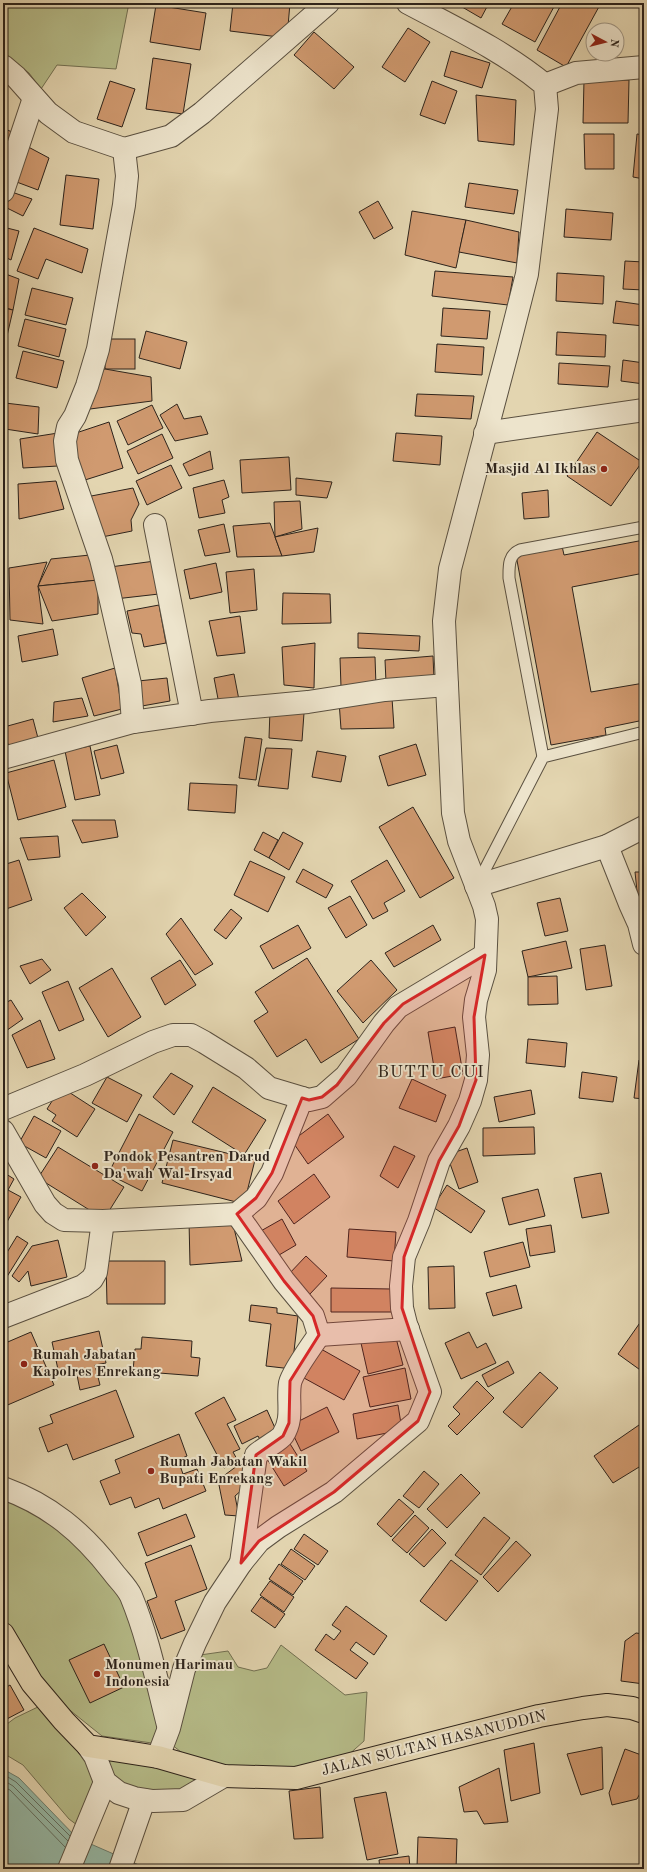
<svg xmlns="http://www.w3.org/2000/svg" width="647" height="1872" font-family="'Old Standard TT',serif">
	<style>
		.green { fill: #b6bc89; stroke: #727052 }
		.water { fill: #96b9a6; stroke: #6c7d6e }
		.lines { fill: none; stroke-linecap: round; stroke-linejoin: round }
		.shore { stroke: #626e60; stroke-width: 1 }
		.building { fill: #d09a70; stroke: #2d231b }
		.service-casing { stroke: #5a5040; stroke-width: 13 }
		.minor-casing { stroke: #5a5040; stroke-width: 24 }
		.trunk-casing { stroke: #2d231b; stroke-width: 24 }
		.service { stroke: #ede4cc; stroke-width: 11 }
		.minor { stroke: #ede4cc; stroke-width: 22 }
		.trunk { stroke: #e3d5b0; stroke-width: 22 }
		.marked { fill: #d62828; fill-opacity: 0.2; stroke: #d62828; stroke-width: 3; stroke-linejoin: round }
		.poi-dot { fill: #8f2418; stroke: #ede4cc; stroke-width: 1.5 }
		.labels { text-anchor: middle; dominant-baseline: central; stroke-width: 4; stroke-linejoin: round; paint-order: stroke }
		.poi-label { font-size: 15px; font-weight: bold; fill: #2d231b; stroke: #ede4cc; text-anchor: start }
		.street-label { font-size: 15px; fill: #2d231b; stroke: #ede4cc }
		.quarter-label { font-size: 17px; letter-spacing: 1px; fill: #2d231b; stroke: #ede4cc }
	</style>
	<rect width="100%" height="100%" fill="#e3d5b0"/>
	<filter id="stains"><feTurbulence type="fractalNoise" baseFrequency=".005" numOctaves="4"/><feColorMatrix values="0 0 0 0 .2 0 0 0 0 .09 0 0 0 0 .02 0 0 0 .5 -.17"/></filter>
	<radialGradient id="worn" r=".72"><stop offset=".6" stop-color="#630" stop-opacity="0"/><stop offset="1" stop-color="#630" stop-opacity=".3"/></radialGradient>
	<g class="green">
		<polygon points="3,3 129,3 116,69 57,65 41,89 29,73 3,53"/>
		<polygon points="3,1494 57,1521 128,1599 166,1729 159,1744 102,1736 61,1703 7,1633 3,1624"/>
		<polygon points="281,1645 345,1695 367,1692 364,1741 346,1757 302,1770 223,1768 200,1761 181,1752 171,1744 200,1655 228,1651 238,1667 254,1671 267,1668"/>
		<polygon points="42,1705 102,1783 77,1825 69,1819 23,1765 3,1753 3,1727 15,1718"/>
		<polygon points="105,1752 209,1779 192,1792 146,1797 106,1775"/>
	</g>
	<polygon class="water" points="3,1769 19,1778 77,1838 148,1869 3,1869"/>
	<g class="lines">
		<g class="shore">
			<polyline points="3,1774 16,1782 70,1836"/>
			<polyline points="3,1780 13,1786 68,1841"/>
			<polyline points="3,1787 10,1790 65,1847"/>
		</g>
	</g>
	<g class="building">
		<polygon points="233,3 290,3 287,38 230,31"/>
		<polygon points="457,3 489,3 481,18 457,4"/>
		<polygon points="514,3 556,3 535,42 502,24"/>
		<polygon points="562,3 601,3 566,67 537,50"/>
		<polygon points="156,5 206,13 200,50 150,42"/>
		<polygon points="408,28 430,42 405,82 382,67"/>
		<polygon points="314,32 354,67 334,89 294,55"/>
		<polygon points="451,51 490,63 482,88 444,76"/>
		<polygon points="153,58 191,64 183,114 146,109"/>
		<polygon points="584,80 629,80 628,123 583,123"/>
		<polygon points="110,81 135,89 122,127 97,119"/>
		<polygon points="432,81 457,91 445,124 420,115"/>
		<polygon points="476,95 516,100 514,145 478,141"/>
		<polygon points="3,128 12,132 3,158"/>
		<polygon points="584,134 614,134 614,169 585,169"/>
		<polygon points="637,134 644,135 644,179 633,177"/>
		<polygon points="19,142 49,158 38,190 6,178"/>
		<polygon points="66,175 99,179 93,229 60,225"/>
		<polygon points="469,183 518,190 514,214 465,207"/>
		<polygon points="3,189 32,199 23,216 3,206"/>
		<polygon points="378,201 393,228 374,239 359,212"/>
		<polygon points="566,209 613,213 611,240 564,237"/>
		<polygon points="412,211 466,220 456,268 405,255"/>
		<polygon points="466,220 519,232 517,263 459,252"/>
		<polygon points="3,227 19,231 11,260 3,256"/>
		<polygon points="34,228 88,249 82,273 46,259 38,279 17,271"/>
		<polygon points="625,261 644,262 644,290 623,289"/>
		<polygon points="435,271 513,277 508,305 432,296"/>
		<polygon points="3,273 19,279 13,310 3,307"/>
		<polygon points="557,273 604,276 603,304 556,301"/>
		<polygon points="32,288 73,298 66,325 25,315"/>
		<polygon points="616,301 644,305 644,326 613,323"/>
		<polygon points="3,308 13,310 7,336 3,335"/>
		<polygon points="443,308 490,311 487,339 441,336"/>
		<polygon points="25,319 66,329 59,357 18,346"/>
		<polygon points="146,331 187,342 180,369 139,358"/>
		<polygon points="557,332 606,335 605,357 556,355"/>
		<rect x="105" y="339" width="30" height="30"/>
		<polygon points="437,344 484,347 482,375 435,372"/>
		<polygon points="23,351 64,361 57,388 16,378"/>
		<polygon points="623,360 644,363 644,384 621,381"/>
		<polygon points="559,363 610,366 608,387 558,384"/>
		<polygon points="105,369 151,377 152,401 90,409 96,371"/>
		<polygon points="417,394 474,396 471,419 415,416"/>
		<polygon points="5,403 39,407 38,434 5,429"/>
		<polygon points="177,404 184,419 201,416 208,434 175,441 160,415"/>
		<polygon points="152,405 163,428 128,445 117,421"/>
		<polygon points="109,422 123,468 85,480 70,435"/>
		<polygon points="597,432 642,462 611,506 567,476"/>
		<polygon points="58,433 58,466 23,468 20,439"/>
		<polygon points="396,433 442,436 440,465 393,461"/>
		<polygon points="162,434 173,458 138,474 127,451"/>
		<polygon points="210,451 213,469 189,476 183,464"/>
		<polygon points="289,457 291,490 242,493 240,460"/>
		<polygon points="171,465 182,488 147,505 136,481"/>
		<polygon points="296,478 332,482 327,498 296,495"/>
		<polygon points="224,480 229,497 222,500 225,513 199,518 193,488"/>
		<polygon points="56,481 64,509 19,519 18,484"/>
		<polygon points="133,488 139,504 131,520 132,531 97,538 86,497"/>
		<polygon points="548,490 549,517 524,519 522,493"/>
		<polygon points="300,501 302,529 275,537 274,502"/>
		<polygon points="270,523 282,556 237,557 233,526"/>
		<polygon points="224,524 230,552 205,556 198,530"/>
		<polygon points="318,528 314,552 282,556 275,537"/>
		<polygon points="644,540 644,573 572,587 591,692 644,683 644,720 605,728 606,735 551,745 516,555 562,546 564,555"/>
		<polygon points="90,555 98,580 38,586 51,559"/>
		<polygon points="155,561 159,594 115,599 110,567"/>
		<polygon points="47,562 38,586 43,624 10,620 9,568"/>
		<polygon points="216,563 222,592 190,599 184,570"/>
		<polygon points="254,569 257,610 230,613 226,572"/>
		<polygon points="98,580 98,614 52,621 38,586"/>
		<polygon points="283,593 330,594 331,623 282,624"/>
		<polygon points="159,605 166,643 144,647 141,634 132,633 127,611"/>
		<polygon points="240,616 245,653 217,656 209,621"/>
		<polygon points="53,629 58,655 22,662 18,636"/>
		<polygon points="358,633 420,636 419,651 358,648"/>
		<polygon points="315,643 314,688 284,685 282,647"/>
		<polygon points="433,656 434,679 386,682 385,660"/>
		<polygon points="375,657 376,686 341,687 340,658"/>
		<polygon points="115,668 122,709 94,716 82,678"/>
		<polygon points="234,674 239,700 219,704 214,678"/>
		<polygon points="167,678 170,701 142,706 138,681"/>
		<polygon points="3,684 7,704 3,705"/>
		<polygon points="82,698 88,716 53,722 54,702"/>
		<polygon points="392,698 394,728 341,729 339,701"/>
		<polygon points="270,710 304,713 302,741 269,738"/>
		<polygon points="33,719 39,742 9,749 4,727"/>
		<polygon points="245,737 262,739 256,780 239,778"/>
		<polygon points="416,744 426,775 388,786 379,756"/>
		<polygon points="117,745 124,773 101,779 94,751"/>
		<polygon points="90,746 100,795 75,800 65,751"/>
		<polygon points="266,748 292,749 288,789 258,786"/>
		<polygon points="317,751 346,756 341,782 312,777"/>
		<polygon points="54,760 66,807 18,820 6,773"/>
		<polygon points="190,783 237,785 235,813 188,810"/>
		<polygon points="413,807 454,878 420,898 379,827"/>
		<polygon points="72,820 115,820 118,837 82,843"/>
		<polygon points="263,832 278,840 269,858 254,850"/>
		<polygon points="283,832 303,843 289,870 269,858"/>
		<polygon points="58,836 60,857 28,860 20,838"/>
		<polygon points="19,860 32,900 6,909 3,900 3,865"/>
		<polygon points="387,860 405,891 384,903 388,911 373,919 351,881"/>
		<polygon points="250,861 285,877 268,912 234,895"/>
		<polygon points="303,869 333,885 326,898 296,882"/>
		<polygon points="635,872 644,872 644,909 639,910"/>
		<polygon points="82,893 106,917 86,936 64,908"/>
		<polygon points="350,896 367,925 346,938 328,908"/>
		<polygon points="560,898 568,931 545,936 537,903"/>
		<polygon points="231,909 242,918 226,939 214,930"/>
		<polygon points="181,918 213,964 195,975 166,934"/>
		<polygon points="298,925 311,948 273,969 260,946"/>
		<polygon points="433,925 441,940 394,967 385,953"/>
		<polygon points="566,941 572,968 528,977 522,951"/>
		<polygon points="605,945 612,986 586,990 580,949"/>
		<polygon points="307,958 359,1039 321,1063 306,1039 277,1057 254,1021 268,1012 255,992"/>
		<polygon points="42,959 51,970 30,984 20,966"/>
		<polygon points="180,960 196,985 165,1005 151,978"/>
		<polygon points="371,960 397,990 363,1023 337,991"/>
		<polygon points="112,968 141,1017 108,1037 79,988"/>
		<polygon points="557,976 558,1004 528,1005 528,977"/>
		<polygon points="68,981 84,1020 59,1031 42,992"/>
		<polygon points="11,1000 23,1019 3,1033 3,1004"/>
		<polygon points="40,1020 55,1059 27,1068 12,1035"/>
		<polygon points="455,1027 463,1074 436,1079 428,1032"/>
		<polygon points="528,1039 567,1043 565,1067 526,1063"/>
		<polygon points="639,1060 644,1060 644,1099 634,1098"/>
		<polygon points="582,1072 617,1077 613,1102 579,1098"/>
		<polygon points="171,1073 193,1086 174,1115 153,1097"/>
		<polygon points="107,1077 142,1095 127,1122 92,1103"/>
		<polygon points="412,1079 446,1095 436,1122 399,1108"/>
		<polygon points="61,1087 95,1109 77,1137 52,1121 56,1115 47,1109"/>
		<polygon points="213,1087 266,1120 244,1155 192,1122"/>
		<polygon points="531,1090 535,1114 499,1122 494,1097"/>
		<polygon points="139,1114 173,1132 142,1191 108,1174"/>
		<polygon points="328,1114 344,1137 308,1164 292,1141"/>
		<polygon points="34,1116 61,1131 46,1158 19,1143"/>
		<polygon points="534,1127 535,1154 483,1156 483,1128"/>
		<polygon points="173,1140 255,1160 244,1204 162,1183"/>
		<polygon points="394,1146 415,1156 398,1188 380,1176"/>
		<polygon points="58,1147 124,1187 104,1219 38,1178"/>
		<polygon points="467,1148 478,1182 459,1189 447,1155"/>
		<polygon points="3,1172 14,1179 8,1190 21,1197 3,1229"/>
		<polygon points="601,1173 609,1213 582,1218 574,1178"/>
		<polygon points="314,1174 330,1197 294,1224 278,1201"/>
		<polygon points="447,1185 485,1211 471,1233 433,1207"/>
		<polygon points="538,1189 545,1216 509,1225 502,1198"/>
		<polygon points="282,1219 296,1245 274,1258 259,1232"/>
		<polygon points="232,1220 242,1261 190,1265 189,1221"/>
		<polygon points="551,1225 555,1252 530,1256 526,1229"/>
		<polygon points="349,1229 396,1232 394,1261 347,1257"/>
		<polygon points="17,1236 28,1243 3,1283 3,1259"/>
		<polygon points="58,1240 67,1277 31,1286 28,1271 19,1282 12,1276 32,1246"/>
		<polygon points="523,1242 530,1267 490,1277 484,1252"/>
		<polygon points="306,1256 327,1276 309,1295 288,1275"/>
		<polygon points="106,1261 165,1261 165,1304 107,1304"/>
		<polygon points="454,1266 455,1308 429,1309 428,1267"/>
		<polygon points="516,1285 522,1308 493,1316 486,1293"/>
		<polygon points="331,1288 392,1289 392,1312 331,1312"/>
		<polygon points="251,1305 277,1308 277,1313 298,1316 292,1369 266,1366 271,1324 249,1321"/>
		<polygon points="644,1317 644,1371 643,1372 618,1354"/>
		<polygon points="99,1331 106,1363 95,1365 100,1385 80,1390 76,1370 59,1374 52,1342"/>
		<polygon points="31,1332 54,1385 3,1407 3,1344"/>
		<polygon points="469,1332 477,1348 486,1343 496,1363 461,1379 445,1343"/>
		<polygon points="395,1334 403,1365 368,1374 361,1343"/>
		<polygon points="142,1337 192,1341 191,1357 200,1358 198,1376 133,1371 135,1349 141,1349"/>
		<polygon points="321,1349 360,1371 344,1400 304,1378"/>
		<polygon points="508,1361 514,1373 488,1387 482,1375"/>
		<polygon points="405,1368 411,1399 370,1407 363,1377"/>
		<polygon points="540,1372 558,1388 522,1428 503,1412"/>
		<polygon points="477,1381 494,1398 457,1435 448,1426 460,1414 453,1407"/>
		<polygon points="116,1390 134,1437 73,1460 67,1444 48,1452 39,1428 53,1423 50,1415"/>
		<polygon points="224,1397 236,1420 227,1424 240,1449 233,1452 238,1461 224,1468 195,1413"/>
		<polygon points="398,1405 402,1430 357,1439 353,1414"/>
		<polygon points="327,1407 339,1432 301,1451 289,1426"/>
		<polygon points="267,1410 279,1437 263,1445 258,1436 242,1444 234,1426"/>
		<polygon points="639,1425 644,1433 644,1464 613,1483 594,1456"/>
		<polygon points="179,1434 187,1456 178,1460 183,1474 197,1469 206,1491 163,1509 159,1498 135,1508 131,1497 110,1505 100,1481 120,1473 115,1460"/>
		<polygon points="287,1439 307,1471 284,1486 264,1454"/>
		<polygon points="241,1463 252,1481 235,1496 239,1516 225,1515 218,1480"/>
		<polygon points="424,1471 439,1484 419,1508 403,1496"/>
		<polygon points="461,1474 480,1493 447,1528 427,1509"/>
		<polygon points="399,1499 414,1512 391,1537 377,1524"/>
		<polygon points="186,1514 195,1537 147,1556 138,1533"/>
		<polygon points="415,1515 429,1528 407,1553 392,1540"/>
		<polygon points="484,1517 510,1538 481,1575 455,1555"/>
		<polygon points="432,1529 446,1543 424,1567 409,1554"/>
		<polygon points="304,1534 328,1551 318,1565 294,1549"/>
		<polygon points="516,1541 531,1555 498,1592 483,1577"/>
		<polygon points="191,1545 207,1589 175,1601 185,1630 161,1639 147,1601 157,1597 145,1563"/>
		<polygon points="291,1549 315,1566 305,1580 281,1564"/>
		<polygon points="451,1560 478,1581 446,1621 420,1601"/>
		<polygon points="279,1564 303,1581 293,1595 269,1579"/>
		<polygon points="270,1581 294,1597 284,1612 260,1595"/>
		<polygon points="261,1597 285,1614 275,1628 251,1611"/>
		<polygon points="346,1606 387,1636 374,1655 356,1642 350,1650 368,1663 356,1679 315,1650 326,1634 334,1640 341,1631 332,1625"/>
		<polygon points="636,1633 644,1634 644,1684 621,1681 625,1641"/>
		<polygon points="104,1644 124,1687 90,1703 69,1660"/>
		<polygon points="10,1685 24,1710 3,1721 3,1689"/>
		<polygon points="534,1743 540,1793 511,1801 504,1750"/>
		<polygon points="602,1747 603,1789 581,1795 567,1754"/>
		<polygon points="625,1749 644,1756 644,1786 637,1799 612,1805 609,1793"/>
		<polygon points="499,1768 508,1822 484,1824 477,1811 464,1812 459,1787"/>
		<polygon points="320,1787 323,1838 294,1839 289,1791"/>
		<polygon points="386,1792 398,1854 367,1860 354,1798"/>
		<polygon points="418,1837 457,1839 456,1869 417,1867"/>
		<polygon points="409,1856 410,1869 380,1869 379,1860"/>
	</g>
	<g class="lines">
		<defs>
			<g id="service">
				<path d="M543 757 509 578C509 567 508 555 520 550L644 527"/>
				<polyline points="477,885 543,757 644,732"/>
			</g>
			<g id="minor">
				<polyline points="3,66 16,77 48,113 74,132 124,149 171,136 202,113 328,3"/>
				<polyline points="545,85 576,73 644,67"/>
				<polyline points="124,149 127,176 124,205 98,349 87,386 75,416 68,427 65,441 67,460 101,559 106,579 130,684 133,722"/>
				<polyline points="3,191 34,98"/>
				<polyline points="485,433 644,410"/>
				<polyline points="155,525 192,714"/>
				<polyline points="3,758 133,722 210,711 308,702 385,690 447,685"/>
				<polyline points="607,846 630,904 639,924 644,944"/>
				<polyline points="476,886 607,846 644,827"/>
				<polyline points="3,1109 85,1075 153,1042 173,1035 191,1035 204,1042 246,1068 269,1088 309,1100 322,1097 346,1076 384,1023 398,1007 485,955"/>
				<polyline points="3,1131 45,1204 53,1213 64,1220 103,1221 237,1214 256,1198 272,1173 302,1098"/>
				<polyline points="237,1214 284,1281 313,1316 319,1335 408,1329"/>
				<polyline points="3,1317 83,1286 92,1279 96,1272 103,1221"/>
				<path d="M3 1488C50 1505 82 1532 113 1572 118 1579 127 1587 131 1596 148 1637 157 1682 168 1725"/>
				<path d="M241 1563 256 1455C263 1449 280 1440 283 1435 294 1418 287 1401 290 1383 292 1373 312 1345 319 1335"/>
				<polyline points="88,1746 95,1756 105,1782 119,1793 134,1798 153,1801 183,1800 224,1776"/>
				<path d="M158 1757 169 1728 184 1669 195 1643 215 1602 241 1563 259 1541 278 1527 334 1492 418 1421 430 1392 406 1324 402 1308 401 1286 404 1257 419 1221 439 1161 459 1126 470 1101 476 1080 478 1055 474 1017 476 1000 485 970 487 919 484 906 459 841 453 813 444 621 450 569 507 353 527 274 547 109 545 85C504 51 455 28 408 3"/>
				<polyline points="69,1869 105,1782"/>
				<polyline points="120,1869 144,1800"/>
			</g>
			<polyline id="trunk" points="3,1634 32,1683 64,1721 88,1746 158,1757 224,1776 296,1778 539,1716 583,1708 607,1705 632,1708 644,1712"/>
		</defs>
		<use href="#service" class="service-casing"/>
		<use href="#minor" class="minor-casing"/>
		<use href="#trunk" class="trunk-casing"/>
		<use href="#service" class="service"/>
		<use href="#minor" class="minor"/>
		<use href="#trunk" class="trunk"/>
	</g>
	<path class="marked" d="M485 955 474 1017 476 1080 459 1126 439 1161 404 1257 402 1308 430 1392 418 1421 334 1492 259 1541 241 1563 256 1455 283 1436 289 1423 290 1381 319 1335 313 1316 284 1281 237 1214 256 1198 272 1173 302 1098 309 1100 322 1097 337 1085 384 1023 403 1004Z"/>
	<g class="poi-dot">
		<circle cx="604" cy="469" r="4"/>
		<circle cx="95" cy="1166" r="4"/>
		<circle cx="24" cy="1364" r="4"/>
		<circle cx="151" cy="1471" r="4"/>
		<circle cx="97" cy="1674" r="4"/>
	</g>
	<g class="labels">
		<g class="poi-label">
			<text x="596" y="469" text-anchor="end">Masjid Al Ikhlas</text>
			<text x="103" y="1157">Pondok Pesantren Darud<tspan x="103" dy="17">Da'wah Wal-Irsyad</tspan></text>
			<text x="32" y="1355">Rumah Jabatan<tspan x="32" dy="17">Kapolres Enrekang</tspan></text>
			<text x="159" y="1462">Rumah Jabatan Wakil<tspan x="159" dy="17">Bupati Enrekang</tspan></text>
			<text x="105" y="1665">Monumen Harimau<tspan x="105" dy="17">Indonesia</tspan></text>
		</g>
		<g class="street-label">
			<text transform="translate(434 1744) rotate(-14)">JALAN SULTAN HASANUDDIN</text>
		</g>
		<g class="quarter-label">
			<text x="431" y="1072">BUTTU CUI</text>
		</g>
	</g>
	<rect width="647" height="1872" fill="none" stroke="#e3d5b0" stroke-width="16"/>
	<rect x="4" y="4" width="639" height="1864" fill="none" stroke="#2d231b" stroke-width="2"/>
	<rect x="8" y="8" width="631" height="1856" fill="none" stroke="#2d231b"/>
	<g transform="translate(605 42) rotate(97)"><circle r="19" fill="#ede4cc" stroke="#a09785"/>
	<path d="M0-3L7 15L0 10L-7 15Z" fill="#8f2418"/>
	<text y="-6" font-size="11" font-weight="bold" text-anchor="middle" fill="#2d231b">N</text>
	</g>
	<rect width="100%" height="100%" filter="url(#stains)"/>
	<rect width="100%" height="100%" fill="url(#worn)"/>
</svg>
